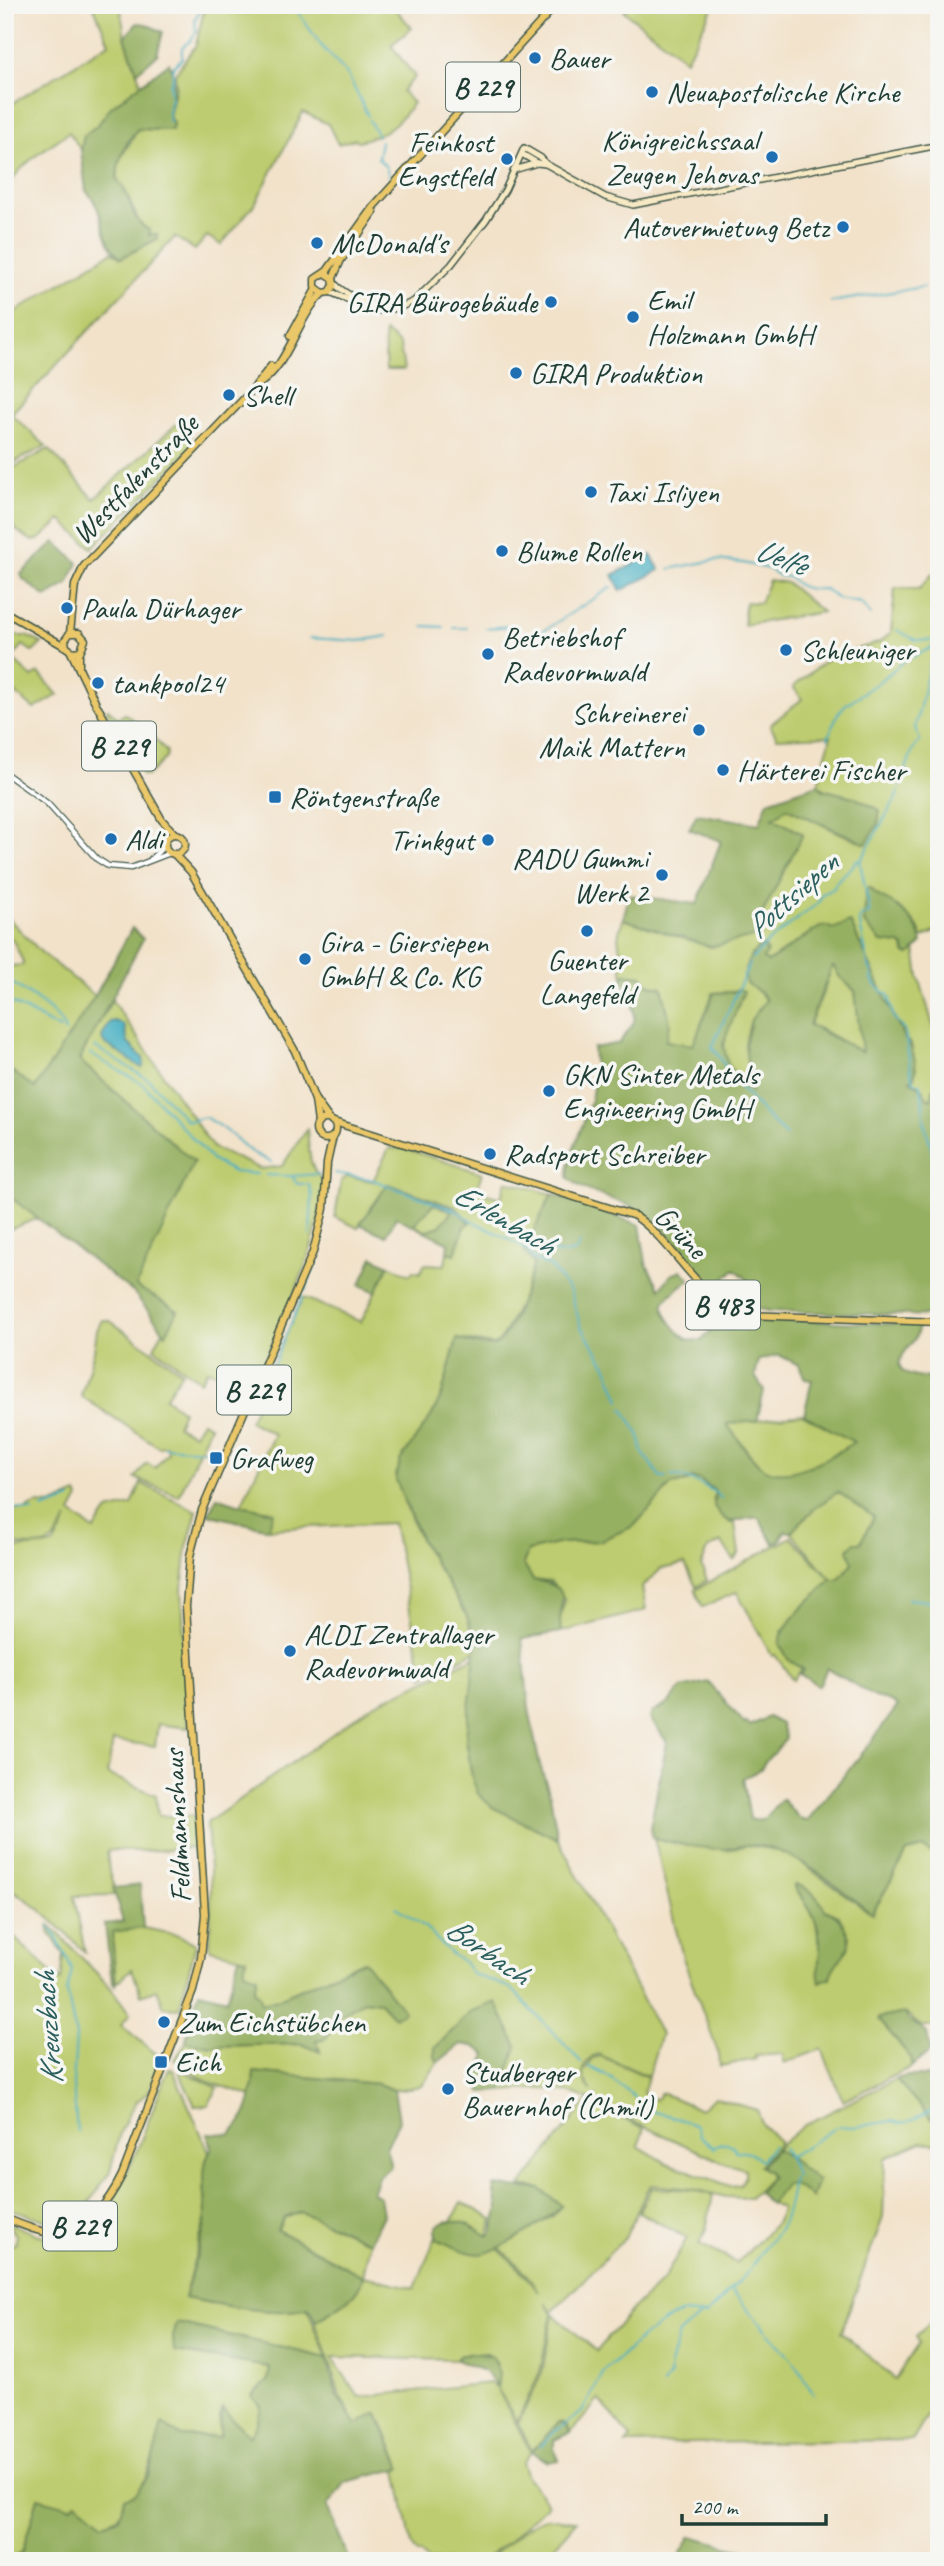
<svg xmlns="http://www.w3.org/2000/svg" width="944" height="2566" font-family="Caveat,sans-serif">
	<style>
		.green { fill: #bdcc6f; stroke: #6e8452; stroke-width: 2; fill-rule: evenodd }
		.forest { fill: #96b062; stroke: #5a764b; stroke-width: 2; fill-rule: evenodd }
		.water { fill: #42adc1; stroke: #30757a; stroke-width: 2 }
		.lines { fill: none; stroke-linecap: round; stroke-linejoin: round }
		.stream { stroke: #42adc1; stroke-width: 2 }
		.tertiary-casing { stroke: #3f564a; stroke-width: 7 }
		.secondary-casing { stroke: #3f564a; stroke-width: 8 }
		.primary-casing { stroke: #3f564a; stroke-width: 9 }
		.tertiary { stroke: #fff; stroke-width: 4.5 }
		.secondary { stroke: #f7e9c3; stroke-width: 5 }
		.primary { stroke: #eac769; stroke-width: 6 }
		.poi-dot { fill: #1f6fb2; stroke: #f6f6f2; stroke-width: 2.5 }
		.labels { text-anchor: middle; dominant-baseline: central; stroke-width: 7; stroke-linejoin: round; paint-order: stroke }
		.shield { fill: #f6f6f2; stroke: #60746d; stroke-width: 2 }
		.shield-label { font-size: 28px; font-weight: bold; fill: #1f3d34 }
		.poi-label { font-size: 30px; fill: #1f3d34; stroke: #f6f6f2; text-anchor: start }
		.street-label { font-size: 30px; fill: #1f3d34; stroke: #f6f6f2 }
		.water-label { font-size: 32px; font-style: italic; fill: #2a5f5e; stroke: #f6f6f2 }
	</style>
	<rect width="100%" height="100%" fill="#f6f6f2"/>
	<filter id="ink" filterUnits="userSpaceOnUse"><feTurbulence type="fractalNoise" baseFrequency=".0143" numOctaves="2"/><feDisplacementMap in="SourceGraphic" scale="14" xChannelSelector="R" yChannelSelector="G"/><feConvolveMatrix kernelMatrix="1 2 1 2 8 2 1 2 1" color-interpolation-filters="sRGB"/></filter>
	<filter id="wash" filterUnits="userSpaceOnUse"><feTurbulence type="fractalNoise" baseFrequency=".00686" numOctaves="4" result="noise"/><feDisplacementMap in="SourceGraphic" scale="28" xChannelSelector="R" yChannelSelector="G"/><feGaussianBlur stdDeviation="1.57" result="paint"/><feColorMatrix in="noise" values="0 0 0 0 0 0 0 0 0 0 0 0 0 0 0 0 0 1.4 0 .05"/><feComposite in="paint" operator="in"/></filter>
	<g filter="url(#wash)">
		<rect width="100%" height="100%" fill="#f2e2ca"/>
		<g class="green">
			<path d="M93 5H120L125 37 141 84 111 107 99 124 84 136 81 150 69 132C46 149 12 167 5 197V108L109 43Z"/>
			<path d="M205 5H392L412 28 391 45 415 77 402 91 413 103C398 125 383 136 358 141L355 139 338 144 328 124 303 112 256 202 221 245 207 236 195 250 175 237 11 414 46 446 5 467V318L112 252 121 258 157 239C133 229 132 192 117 180L119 161 138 129 163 130 173 124 169 117 176 86 175 74 196 45Z"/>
			<polygon points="629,5 714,5 686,60 624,11"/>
			<polygon points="385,332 400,345 404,370 386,370 384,338"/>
			<path d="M180 421 186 426 194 445 92 548 61 520 40 539 33 541C0 525 5 506 5 472L49 449 94 499Z"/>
			<path d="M935 571H939V684L930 699 939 705V930L922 938C916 910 881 905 871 888H867L865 923 888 942 900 944 910 955 915 948 919 977 934 1029 939 1028V1085L934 1087 932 1099C922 1097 918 1085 909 1080L916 1069 911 1044 904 1038 850 922 833 929 811 932 768 962 752 954 744 976 766 1000 751 1020 745 1044 751 1093C706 1051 728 1038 743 991L713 993 693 1046 665 1041 670 1023 662 987 650 985 646 980 625 974 623 978 618 936 623 919 711 947 763 912 803 834 772 818 787 808 851 838 862 803C850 795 828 795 818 784L831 736 777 738 770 725 802 699 793 687 829 658 880 642 891 633 895 588 919 589Z"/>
			<polygon points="769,580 787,583 822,612 744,625 745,602 760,603"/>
			<polygon points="14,636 26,636 42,643 33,652 23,645 12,659 32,677 39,673 58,695 34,709 5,684 5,649"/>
			<polygon points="108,709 118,718 125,714 146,729 167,752 166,758 147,776 142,775 106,711"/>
			<polygon points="5,915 42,953 95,996 35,1089 5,1066 5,955 10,966 23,965 23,962 13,940 5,936"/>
			<polygon points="834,966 839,976 855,991 863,1053 822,1030 809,1025 821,998 832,967"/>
			<path d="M112 1000 213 1148 261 1169 282 1166 307 1129C309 1145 308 1171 323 1180 321 1254 277 1329 248 1396L244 1394 247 1385 207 1370 200 1381 154 1348 163 1331 165 1333 136 1286 193 1162 79 1060Z"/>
			<polygon points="389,1148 406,1149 482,1173 476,1191 501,1198 506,1181 552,1194 540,1218 534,1263 525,1293 499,1343 493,1345 457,1339 442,1394 432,1415 396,1474 404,1502 421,1541 466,1614 476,1642 476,1651 423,1676 393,1523 268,1529 274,1512 241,1505 274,1434 249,1421 256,1406 257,1398 303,1297 361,1322 389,1265 410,1275 413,1271 420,1273 424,1264 445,1265 447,1252 455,1254 464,1227 470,1222 456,1207 388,1184 358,1228 335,1217 341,1181 348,1176 373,1181"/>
			<polygon points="6,1191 39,1218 5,1231"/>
			<polygon points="434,1204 453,1210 440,1226 425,1231 412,1225"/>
			<polygon points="102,1320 110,1321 182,1372 165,1398 183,1411 177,1426 194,1434 202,1421 210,1426 179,1496 135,1478 147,1463 155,1468 168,1452 167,1446 159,1447 81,1396 94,1351 97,1330"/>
			<path d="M802 1414 855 1442C834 1454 785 1486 762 1467 749 1456 738 1437 726 1424Z"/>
			<polygon points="692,1478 700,1480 715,1491 713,1500 730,1523 735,1523 739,1554 734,1560 721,1542 708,1549 701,1566 707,1580 696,1587 685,1564 661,1569 642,1587 646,1610 561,1632 559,1619 565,1601 551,1582 533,1580 523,1564 528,1551 561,1543 599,1541 634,1526 671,1485 686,1482"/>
			<path d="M141 1483 197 1511 187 1547 182 1590 188 1728 158 1724 155 1746 113 1741 107 1774 156 1795 158 1816H193L196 1848 142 1851 107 1850 109 1872 117 1895 74 1896 85 1952C61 1928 35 1902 5 1886V1546L17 1548 53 1545 68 1519C63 1524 58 1537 51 1542 40 1549 18 1545 5 1543V1508L25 1510 37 1504 51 1505 77 1494 79 1498 71 1513 94 1530 108 1511 132 1505Z"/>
			<polygon points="838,1492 874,1517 853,1563 838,1580 832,1580 830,1577 830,1580 782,1631 788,1659 802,1669 793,1680 775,1655 772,1656 737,1592 703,1607 695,1590 791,1537 829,1577 791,1532 816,1507"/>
			<path d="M475 1657 466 1738 472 1778 492 1807 558 1839 661 2034 648 2076 598 2054C578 2064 579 2077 592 2091L584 2079 583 2072 592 2059 601 2056 648 2077 643 2093 655 2100 661 2093 701 2109 715 2097 757 2110 763 2126 780 2142 759 2166 769 2172 770 2178 750 2198 726 2197 694 2189 651 2185 647 2190 625 2238 552 2312 546 2303 552 2314 540 2372 517 2422 497 2388 531 2452 522 2463 527 2477 548 2504 504 2545 481 2561H428L420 2553 418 2554 412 2546 397 2470 401 2468 378 2413 357 2425 340 2397 334 2374 315 2321C334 2310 357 2299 363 2276L277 2231 284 2218 301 2212 370 2242 363 2276 415 2288 436 2236 437 2239C455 2247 478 2261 497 2248L522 2271 539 2292 523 2270 499 2247 553 2216 562 2206 540 2189 521 2186 587 2101 644 2129 638 2146 667 2163 730 2186 740 2185 745 2176V2169L727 2164 625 2118 596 2102V2095L595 2102C565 2086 534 2088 501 2091L504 2084 488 2007 472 2011 435 2057 438 2062 422 2086 394 2090 378 2084 254 2072 252 2096 206 2081 175 2060 186 2042 213 2046 302 2044 320 2051 316 2040 331 2032 332 2021 364 2000 380 2002 394 2017 403 2011 364 1961 277 1999 261 2004 243 1971 246 1958 210 1949 211 1885 207 1823 373 1705ZM474 2353C478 2353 483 2352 487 2353 498 2357 499 2378 497 2387L490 2383 359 2397 332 2357 456 2360 459 2356Z"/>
			<path d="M654 1838 728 1850 747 1845 775 1850 793 1857 872 1914 907 1852 923 1848 939 1858V2025L922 2028 906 2013 879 2019 912 2059 911 2067 843 2101 822 2049 784 2063 783 2054 755 2056 756 2059 720 2066 719 2055 683 1958ZM795 1885C808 1886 820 1899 825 1910L839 1916 850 1939 833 1963 830 1977 820 1951 816 1922 810 1908 795 1888Z"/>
			<polygon points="50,1925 111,1988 130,2014 121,2025 160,2057 148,2093 136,2102 129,2113 120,2133 110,2171 89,2204 69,2220 53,2223 5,2207 5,1929 61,1981 64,1954 49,1932"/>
			<polygon points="143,1928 179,1935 196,1944 179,2008 164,2007 157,1989 141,1995 132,1969 116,1983 112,1931"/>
			<path d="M169 2068 173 2070 209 2152 204 2179 206 2216 184 2298C216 2304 278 2317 307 2308L327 2358 177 2323 174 2352 270 2367 268 2381 263 2387 262 2407 257 2423 249 2437 220 2415 219 2437 182 2436 163 2425C153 2458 141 2511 104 2523L71 2507 22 2552 5 2560V2286L9 2282 5 2280V2248L16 2243V2235L6 2221C23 2229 42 2239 61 2237 120 2232 148 2113 169 2068Z"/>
			<polygon points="181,2070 218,2088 208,2105 195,2106 179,2072"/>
			<polygon points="896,2079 932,2120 939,2119 939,2144 921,2142 885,2158 883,2217 841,2332 895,2379 919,2343 916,2336 939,2315 939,2396 913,2440 626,2444 631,2438 599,2399 571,2433 566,2424 559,2422 532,2451 518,2423 542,2373 553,2314 597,2351 632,2310 664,2279 687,2238 639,2212 651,2188 694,2190 713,2195 706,2229 699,2244 737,2263 777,2222 781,2209 771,2204 785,2185 792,2184 812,2197 794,2161 776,2149 804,2125"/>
			<polygon points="462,2202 493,2219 488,2236 473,2227 452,2221"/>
			<path d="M546 2518 576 2521 541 2561H485C501 2550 531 2519 546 2518Z"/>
		</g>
		<g class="forest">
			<polygon points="137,23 146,24 163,32 157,55 137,72 125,37"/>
			<path d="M169 63C178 82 172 96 169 116L173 124 172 130 138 129C125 142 117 162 117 180 131 191 130 224 150 230L149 235 157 234V239L121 258C100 243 106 209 86 191L81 150 84 136 99 123 111 107Z"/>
			<polygon points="55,542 78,563 68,584 46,597 23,579 21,574"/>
			<polygon points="818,784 822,789 854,797 880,810 878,824 866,844 787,808 773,818 803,834 763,912 762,935 711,947 623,919 629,895 697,904 721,841 689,829 697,814 759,824 768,801"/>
			<path d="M866 888H871C876 897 881 897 890 902 904 911 919 925 922 943L910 955 905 954 904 947 900 944 881 942 864 923Z"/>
			<path d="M850 922 904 1038C914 1047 917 1065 914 1078L910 1080 923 1089 927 1098 931 1099 934 1087 939 1085V1316L770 1311 739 1306 748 1280 735 1269 713 1289C694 1267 670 1232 647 1215 624 1198 588 1197 568 1177 568 1152 584 1127 590 1103 595 1085 595 1067 593 1048L620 1043C623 1035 630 1030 633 1024 639 1012 625 990 623 978L625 974 642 976 650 985 662 987 670 1023 666 1041 693 1045 714 993 733 992 738 989 744 991 723 1044 729 1067 751 1092 745 1044 751 1020 766 1000 762 994 746 983C742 969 750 951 764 945L767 952 763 959 768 962 820 927 827 926 833 929ZM834 967 839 976 855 991 862 1052 809 1025 832 967Z"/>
			<polygon points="132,928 143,939 79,1060 194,1162 136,1286 178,1311 166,1334 134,1293 5,1193 5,1066 35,1088 95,996"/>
			<path d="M387 1185 454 1208 470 1222 464 1227 455 1254 447 1252 449 1243 396 1217 386 1236 360 1224ZM434 1204 452 1211 440 1226 425 1231 413 1225Z"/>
			<path d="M552 1194 640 1225 646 1263 660 1289 671 1275 681 1270 690 1279C683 1285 668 1294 664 1303 660 1313 680 1336 689 1340 690 1340 700 1341 701 1341L728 1313 751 1319 918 1325C919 1343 902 1348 899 1364L902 1371C912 1378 928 1380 939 1374V1858L923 1848 907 1852 872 1914C840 1889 790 1844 747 1845 740 1845 733 1849 726 1849 709 1850 669 1843 652 1837L650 1828 667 1742 650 1718 652 1713 669 1703 681 1688 708 1682 745 1724 747 1723 750 1726 768 1717 781 1724 786 1739 765 1762 760 1770 743 1778 750 1819C767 1826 770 1808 782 1799L800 1819 807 1821 865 1750 897 1707 893 1703 875 1697 827 1668 819 1686 800 1674 804 1670 788 1659 779 1644C785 1618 812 1600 830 1580H838L853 1563 848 1549 854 1543H860L874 1517 838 1492 816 1507 791 1532 785 1531 781 1539 774 1544 759 1518C737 1515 731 1534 714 1506L715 1491 700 1480 692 1478 686 1482 671 1485 634 1526 599 1541 561 1543 528 1551 523 1564 533 1580C580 1588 555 1601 561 1632L522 1639 529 1709 539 1762 550 1795 558 1839 492 1807 478 1794 472 1778 466 1738 476 1642 466 1614 421 1540 396 1480 400 1461 432 1415 442 1394 457 1339C467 1341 486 1349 496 1344 509 1338 529 1279 534 1264L524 1251ZM779 1355 799 1365 805 1379 812 1380 804 1415 854 1442C834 1455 786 1485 762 1467 749 1457 737 1438 727 1424L757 1421 764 1391 755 1376 759 1360Z"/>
			<polygon points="373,1257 389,1265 376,1292 360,1285"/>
			<polygon points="217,1497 241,1505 274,1512 268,1529 208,1514"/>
			<polygon points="140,1885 143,1928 112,1932 115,1985 112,1982 105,1924 123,1922 113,1888"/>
			<path d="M795 1885C808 1886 820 1899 825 1910 836 1915 839 1917 845 1928 858 1954 836 1954 830 1977L820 1982C817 1972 819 1960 820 1949 821 1924 810 1906 795 1888Z"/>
			<polygon points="239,1957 246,1958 244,1971 257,1976 254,1990 261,1997 261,2004 277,1999 364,1961 404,2011 394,2017 380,2002 364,2000 332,2021 331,2032 325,2039 316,2040 320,2052 302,2044 213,2046 186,2042 188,2026 199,1992 227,1999"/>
			<polygon points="496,2002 517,2047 501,2091 482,2092 479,2074 486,2054 473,2046 461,2044 438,2062 435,2057 435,2048 472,2011"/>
			<polygon points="905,2013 908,2019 927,2033 930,2051 911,2067 912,2059 880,2021 879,2018"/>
			<path d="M254 2072 378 2084 394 2090 399 2120 386 2148 391 2166 378 2177 372 2193 380 2197 383 2215 370 2242 301 2212 284 2218 277 2230 363 2276C358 2299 334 2310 315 2321L309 2308C273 2317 221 2305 184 2298 190 2276 206 2233 206 2212 206 2193 199 2164 212 2148L207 2133 230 2134C249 2118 253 2096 254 2072Z"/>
			<polygon points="907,2076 939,2076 939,2119 932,2120 896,2079"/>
			<polygon points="776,2149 794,2161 818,2181 812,2197 792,2184 785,2185 771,2204 758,2193 771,2177 769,2172 761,2166"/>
			<path d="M494 2186 540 2189 562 2206C550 2219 494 2255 478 2254 464 2253 449 2244 437 2239L435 2231 437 2226C454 2214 473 2226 488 2236L492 2233 498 2209Z"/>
			<polygon points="177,2323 327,2358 337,2395 356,2425 377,2413 401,2468 346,2482 328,2506 349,2561 5,2561 22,2552 38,2498 71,2507 77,2502 104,2523 119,2518 124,2498 136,2494 149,2474 162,2424 182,2436 219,2437 222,2408 249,2436 257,2423 261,2407 251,2396 268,2381 270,2367 174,2352 173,2337"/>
			<polygon points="474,2353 492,2356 499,2374 497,2386 484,2371 456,2360 459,2356"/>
			<polygon points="559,2422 566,2424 571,2433 554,2440 554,2449 559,2460 548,2462 532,2451"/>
			<polygon points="691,2536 752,2553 755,2561 676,2561"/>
		</g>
		<g class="water">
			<polygon points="651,555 660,570 621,591 613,575"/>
			<polygon points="115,1021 124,1025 128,1043 143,1058 144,1064 142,1068 103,1042 102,1037 110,1022"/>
		</g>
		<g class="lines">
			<g class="stream">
				<polyline points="293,5 320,44 348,75 368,116"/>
				<polyline points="369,120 378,136"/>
				<polyline points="170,122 168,113 171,98 170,85 173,79 173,67 182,58 182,47 190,41 196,32 195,19 203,5"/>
				<polyline points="381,141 378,158 386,167 389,176"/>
				<polyline points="937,289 939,290"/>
				<polyline points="831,302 923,287"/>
				<path d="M669 569 716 560 743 563 769 569 779 576 790 577C799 589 810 590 825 589L838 599 861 603 870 615"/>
				<polyline points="423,626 444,627"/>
				<polyline points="454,628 467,628"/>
				<polyline points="485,628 513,626"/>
				<polyline points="897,630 915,640 939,641"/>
				<polyline points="540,633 612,587"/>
				<polyline points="310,638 359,641 388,636"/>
				<polyline points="930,663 915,728 920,741 913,749 896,798 860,862 869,907 869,914 862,915 859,920 868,963 872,973 872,978 874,984 889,996 893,1016 905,1032 911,1073 914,1081 921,1085 925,1126 931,1146 939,1197"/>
				<polyline points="828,738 837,715 845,705 876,684 904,661 939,644"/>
				<path d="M752 959 769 941 818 903 822 894 834 888C837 875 851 872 857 860L859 861"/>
				<path d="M750 963 712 1047C724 1059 726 1074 740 1084V1087C755 1104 769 1120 786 1135"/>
				<path d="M5 978C22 991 61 1011 65 1032"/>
				<polyline points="5,999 60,1029"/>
				<polyline points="95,1047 149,1080 186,1120 189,1121 205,1117 227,1131 251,1152 271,1162"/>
				<polyline points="90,1054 143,1084 213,1161 234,1172 257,1174"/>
				<polyline points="335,1173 370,1179 453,1209 476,1223 509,1239 527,1250 534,1260 550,1266 570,1291 581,1327 606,1365 620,1400"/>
				<polyline points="266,1175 292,1176 319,1174"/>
				<polyline points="292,1176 297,1184 309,1184 312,1196 310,1236"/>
				<path d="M526 1247C545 1244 552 1258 575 1252L580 1243"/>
				<polyline points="305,1291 317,1260"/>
				<polyline points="262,1390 302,1298"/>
				<polyline points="623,1408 640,1436 642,1452 661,1478 666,1478"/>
				<polyline points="164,1447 217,1451"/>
				<path d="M671 1476C685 1476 711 1487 721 1498"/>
				<polyline points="5,1508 33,1511"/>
				<polyline points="42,1509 71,1499"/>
				<polyline points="908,1599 939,1602"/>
				<polyline points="5,1874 12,1888"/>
				<polyline points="396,1907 425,1927 451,1954 464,1962 472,1974 511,1988 581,2062"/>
				<path d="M49 1926C55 1933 68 1960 72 1969L67 1992 76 2036 73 2085 77 2131"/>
				<path d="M589 2067 606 2075 654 2112 671 2116 697 2126 700 2136 714 2148C719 2143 728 2143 734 2146L736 2151 749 2153 761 2160 773 2145"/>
				<path d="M783 2148 788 2157 839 2126 854 2127 892 2121C910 2128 922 2112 939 2108"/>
				<polyline points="788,2158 796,2175"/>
				<polyline points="730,2289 794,2362 814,2395"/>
				<polyline points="663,2385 670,2375 669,2369 679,2334 700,2316"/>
				<path d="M541 2446 553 2433 582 2412 603 2373 645 2335 672 2317 682 2313 706 2315 750 2270C757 2254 771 2243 780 2228 788 2214 791 2194 793 2178"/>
			</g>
		</g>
	</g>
	<g filter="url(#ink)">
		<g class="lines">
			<defs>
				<g id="tertiary">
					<polyline points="5,773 47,803 97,859 108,866 131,868 170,853"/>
					<polyline points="151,859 165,845"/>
				</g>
				<g id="secondary">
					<polyline points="522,154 537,163 546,164"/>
					<polyline points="514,170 537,163"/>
					<path d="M334 283C347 297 368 303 385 310"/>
					<polyline points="330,292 375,311 399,308 414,301 451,265 486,220 505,190 524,148 541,158 546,164 605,197 633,205 939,145"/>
				</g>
				<g id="primary">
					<polyline points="325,273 333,278 334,285 330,292 323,293 315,287 315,279 327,271 373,207 556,5"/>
					<polyline points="333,278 341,260 374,212"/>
					<polyline points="290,336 316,289"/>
					<polyline points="256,385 271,366"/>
					<polyline points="5,612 66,647"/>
					<path d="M70 633 75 585 84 566 256 386C290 366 296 318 323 293"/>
					<polyline points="71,652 96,704 162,820 175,834"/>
					<polyline points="79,669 79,654 85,640 79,633 70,633 65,640 66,647 73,652 80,651"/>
					<circle cx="175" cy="844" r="10"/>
					<polyline points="175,855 191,872 295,1051 315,1100 318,1123"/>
					<polyline points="316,1101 329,1119"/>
					<circle cx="326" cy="1129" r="10"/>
					<path d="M334 1122 635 1216C678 1246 694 1296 746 1315L939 1322"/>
					<path d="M5 2218C20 2224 37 2232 53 2233 86 2235 110 2200 122 2175L193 1991 201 1958 205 1914 186 1606 190 1556 202 1510 313 1252 324 1209 327 1163 333 1136"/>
				</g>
			</defs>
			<use href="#tertiary" class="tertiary-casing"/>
			<use href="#secondary" class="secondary-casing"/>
			<use href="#primary" class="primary-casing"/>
			<use href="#tertiary" class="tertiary"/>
			<use href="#secondary" class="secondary"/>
			<use href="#primary" class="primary"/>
		</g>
	</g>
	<g class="poi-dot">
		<circle cx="535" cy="58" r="7"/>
		<circle cx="652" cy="92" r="7"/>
		<circle cx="772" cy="157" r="7"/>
		<circle cx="507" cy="159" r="7"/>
		<circle cx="843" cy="227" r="7"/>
		<circle cx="317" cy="243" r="7"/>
		<circle cx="551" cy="302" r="7"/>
		<circle cx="633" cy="317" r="7"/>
		<circle cx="516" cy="373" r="7"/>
		<circle cx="229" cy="395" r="7"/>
		<circle cx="591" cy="492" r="7"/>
		<circle cx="502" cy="551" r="7"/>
		<circle cx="67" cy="608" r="7"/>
		<circle cx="786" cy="650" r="7"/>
		<circle cx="488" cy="654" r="7"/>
		<circle cx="98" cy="683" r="7"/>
		<circle cx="699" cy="730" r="7"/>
		<circle cx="723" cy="770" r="7"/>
		<rect x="268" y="790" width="14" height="14" rx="3.5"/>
		<circle cx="111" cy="839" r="7"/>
		<circle cx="488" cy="840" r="7"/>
		<circle cx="662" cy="875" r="7"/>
		<circle cx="587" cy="931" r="7"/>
		<circle cx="305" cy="959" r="7"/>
		<circle cx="549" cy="1091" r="7"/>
		<circle cx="490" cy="1154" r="7"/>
		<rect x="209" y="1451" width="14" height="14" rx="3.5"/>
		<circle cx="290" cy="1651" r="7"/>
		<circle cx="164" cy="2022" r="7"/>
		<rect x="154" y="2055" width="14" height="14" rx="3.5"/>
		<circle cx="448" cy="2089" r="7"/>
	</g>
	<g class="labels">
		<g class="shield">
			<rect x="446" y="62.5" width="74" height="49" rx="5"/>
			<rect x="82" y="721.5" width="74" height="49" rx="5"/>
			<rect x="686" y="1280.5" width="74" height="49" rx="5"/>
			<rect x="217" y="1365.5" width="74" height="49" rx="5"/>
			<rect x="43" y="2201.5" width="74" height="49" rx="5"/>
		</g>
		<g class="shield-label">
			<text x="483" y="87">B 229</text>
			<text x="119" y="746">B 229</text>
			<text x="723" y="1305">B 483</text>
			<text x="254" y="1390">B 229</text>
			<text x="80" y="2226">B 229</text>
		</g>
		<g class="poi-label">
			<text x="549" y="58">Bauer</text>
			<text x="666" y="92">Neuapostolische Kirche</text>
			<text x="758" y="140" text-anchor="end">Königreichssaal<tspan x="758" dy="34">Zeugen Jehovas</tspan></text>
			<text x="493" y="142" text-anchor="end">Feinkost<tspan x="493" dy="34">Engstfeld</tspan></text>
			<text x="829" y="227" text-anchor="end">Autovermietung Betz</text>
			<text x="331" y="243">McDonald's</text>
			<text x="647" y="300">Emil<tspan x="647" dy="34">Holzmann GmbH</tspan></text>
			<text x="537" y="302" text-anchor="end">GIRA Bürogebäude</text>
			<text x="530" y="373">GIRA Produktion</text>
			<text x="243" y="395">Shell</text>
			<text x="605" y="492">Taxi Isliyen</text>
			<text x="516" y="551">Blume Rollen</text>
			<text x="81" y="608">Paula Dürhager</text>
			<text x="502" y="637">Betriebshof<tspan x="502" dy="34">Radevormwald</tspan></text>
			<text x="800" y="650">Schleuniger</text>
			<text x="112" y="683">tankpool24</text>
			<text x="685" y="713" text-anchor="end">Schreinerei<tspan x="685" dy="34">Maik Mattern</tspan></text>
			<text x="737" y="770">Härterei Fischer</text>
			<text x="289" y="797">Röntgenstraße</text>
			<text x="125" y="839">Aldi</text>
			<text x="474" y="840" text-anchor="end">Trinkgut</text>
			<text x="648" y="858" text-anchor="end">RADU Gummi<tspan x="648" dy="34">Werk 2</tspan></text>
			<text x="319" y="942">Gira - Giersiepen<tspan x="319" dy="34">GmbH &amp; Co. KG</tspan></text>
			<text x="587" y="960" text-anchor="middle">Guenter<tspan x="587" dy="34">Langefeld</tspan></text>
			<text x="563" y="1074">GKN Sinter Metals<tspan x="563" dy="34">Engineering GmbH</tspan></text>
			<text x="504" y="1154">Radsport Schreiber</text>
			<text x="230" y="1458">Grafweg</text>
			<text x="304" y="1634">ALDI Zentrallager<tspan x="304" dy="34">Radevormwald</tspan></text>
			<text x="178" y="2022">Zum Eichstübchen</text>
			<text x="175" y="2062">Eich</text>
			<text x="462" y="2072">Studberger<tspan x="462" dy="34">Bauernhof (Chmil)</tspan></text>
		</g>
		<g class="street-label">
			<text transform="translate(135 479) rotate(-46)">Westfalenstraße</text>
			<text transform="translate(681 1232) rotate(46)">Grüne</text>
			<text transform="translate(177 1826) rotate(-93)">Feldmannshaus</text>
		</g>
		<g class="water-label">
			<text transform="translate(781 557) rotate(20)">Uelfe</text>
			<text transform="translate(792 895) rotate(-42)">Pottsiepen</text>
			<text transform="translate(505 1219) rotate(30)">Erlenbach</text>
			<text transform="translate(488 1951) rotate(35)">Borbach</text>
			<text transform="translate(48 2028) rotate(-94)">Kreuzbach</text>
		</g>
	</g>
	<rect width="944" height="2566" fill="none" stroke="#f6f6f2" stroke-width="28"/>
	<path d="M682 2514v10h144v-10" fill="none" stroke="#1f3d34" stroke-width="3.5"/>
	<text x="692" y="2514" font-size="21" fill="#1f3d34" stroke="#f6f6f2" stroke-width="5" paint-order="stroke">200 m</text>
</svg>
